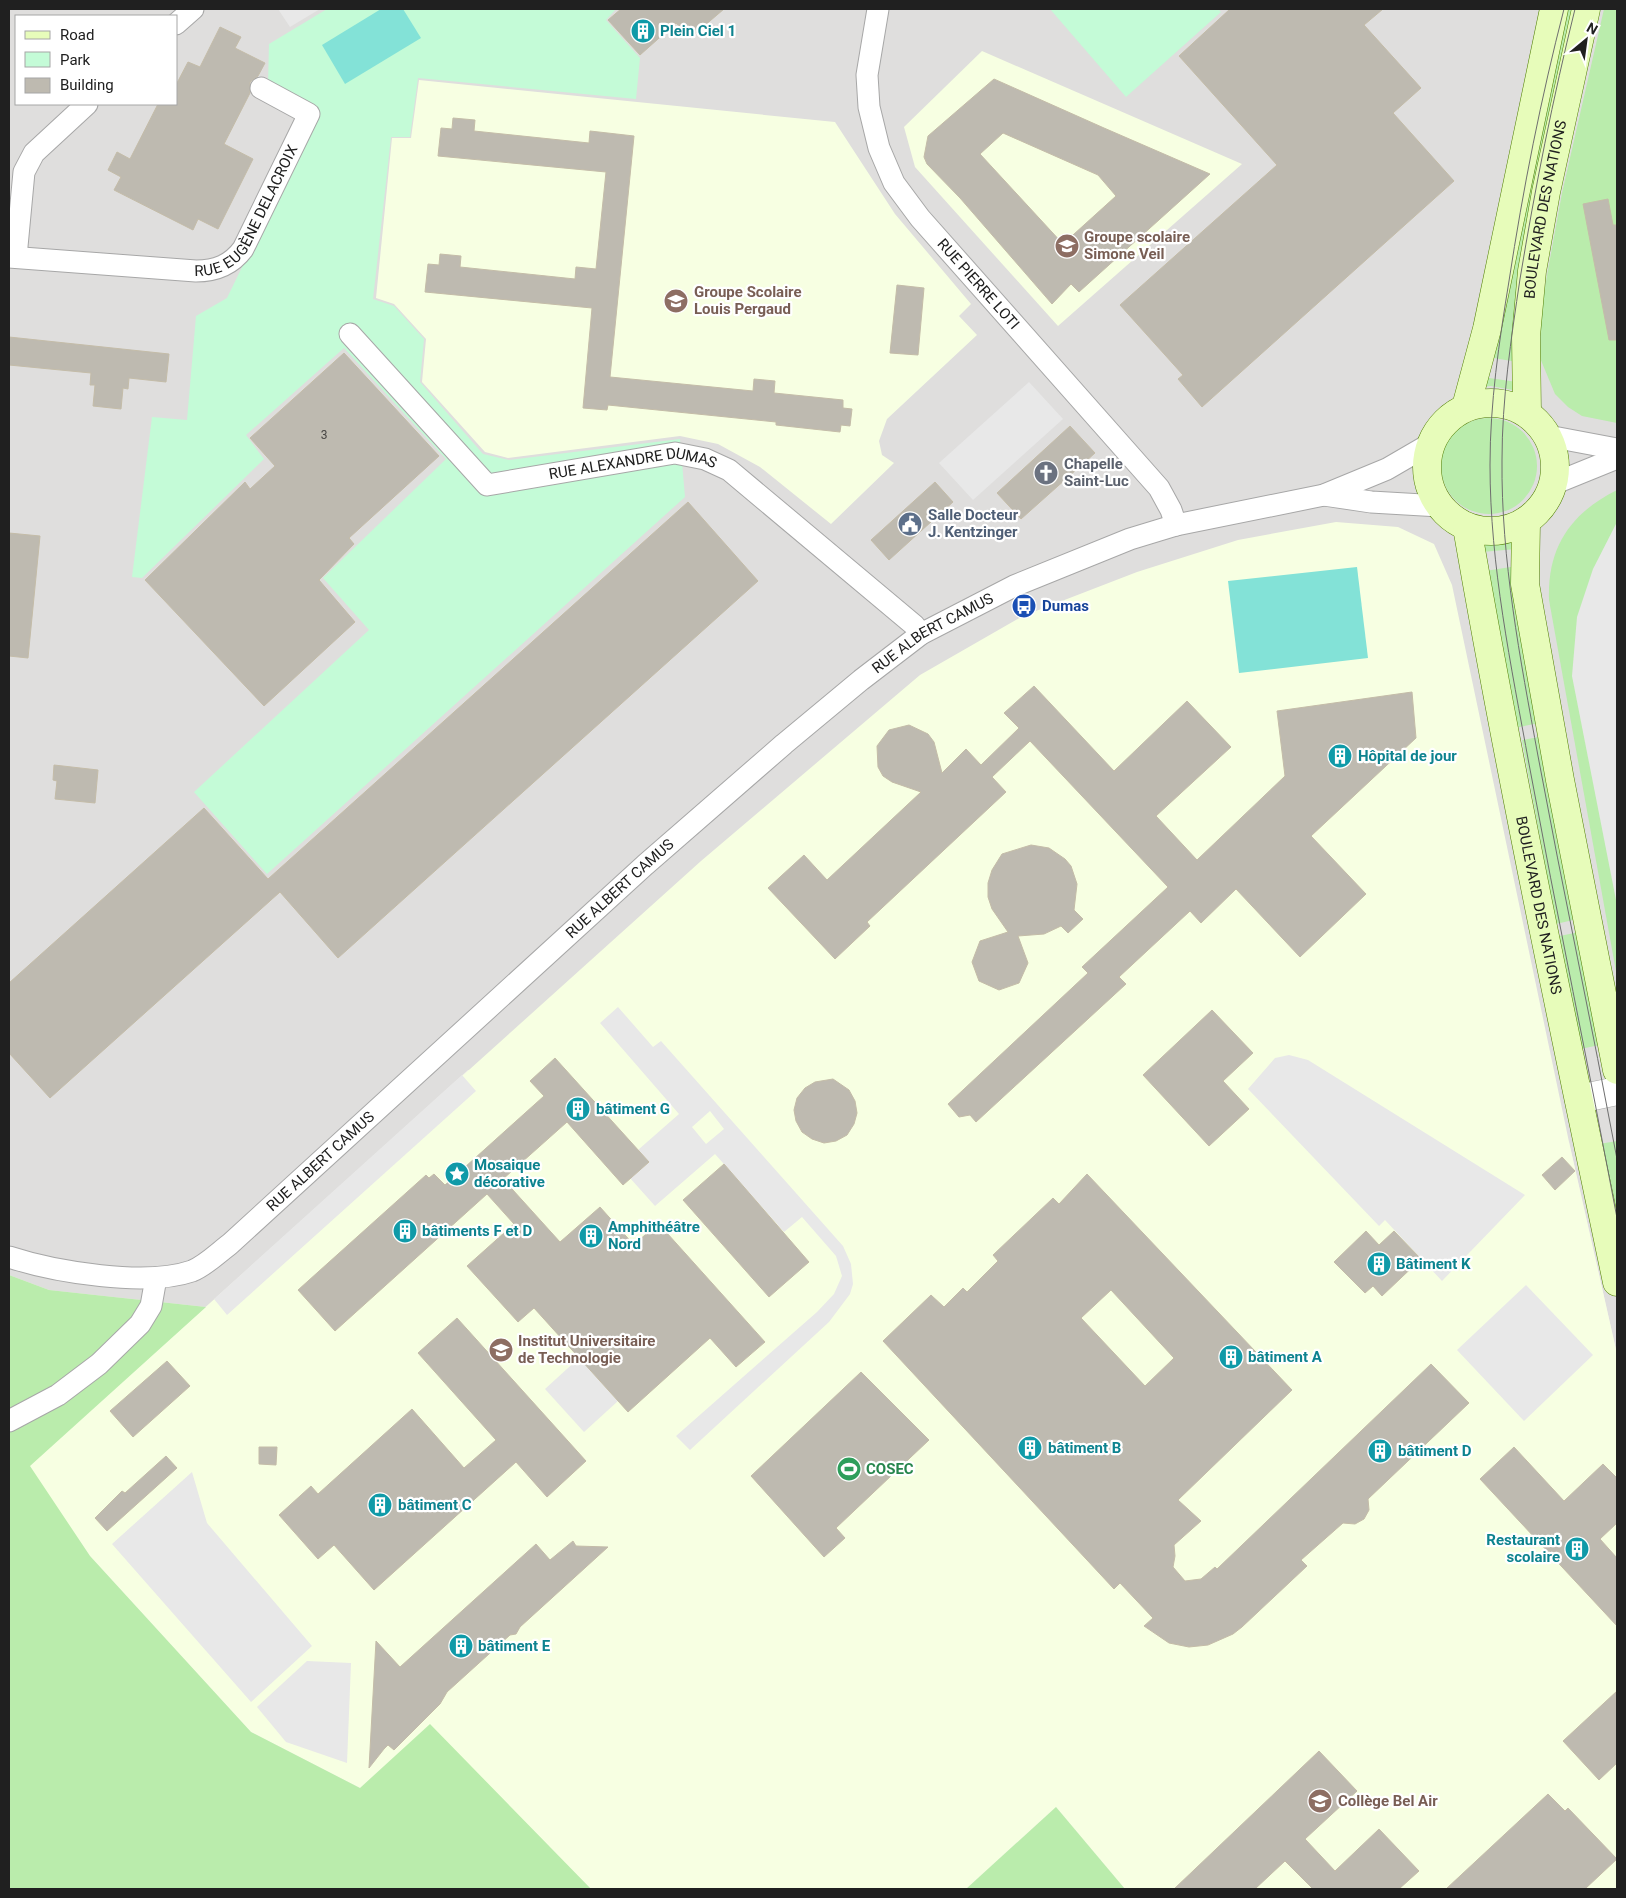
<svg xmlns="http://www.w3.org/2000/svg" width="1626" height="1898" font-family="Roboto,sans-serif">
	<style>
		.residential { fill: #dfdedd; fill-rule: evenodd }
		.education { fill: #f7ffe2 }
		.grass { fill: #baecac }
		.park { fill: #c4fbd7 }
		.pitch { fill: #83e2d7 }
		.parking { fill: #e8e8e8; fill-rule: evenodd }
		.building { fill: #bebab0; stroke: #c4bca8; fill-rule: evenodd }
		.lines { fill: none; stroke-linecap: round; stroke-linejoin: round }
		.minor-casing { stroke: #a7a7a7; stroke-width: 23 }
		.tertiary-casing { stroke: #a7a7a7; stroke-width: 29 }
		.secondary-casing { stroke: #4f7e01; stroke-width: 29 }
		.minor { stroke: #fff; stroke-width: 21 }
		.tertiary { stroke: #fff; stroke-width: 28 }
		.secondary { stroke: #e7fcba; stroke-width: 28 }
		.tram { stroke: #6e6e6e; stroke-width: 1 }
		.labels { text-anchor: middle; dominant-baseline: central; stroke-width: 4.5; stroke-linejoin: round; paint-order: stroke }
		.number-label { font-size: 12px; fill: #484644 }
		.culture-label { font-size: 15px; font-weight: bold; fill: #0d838f; stroke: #fff; text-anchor: start }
		.street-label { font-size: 15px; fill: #202020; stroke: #fff }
		.education-label { font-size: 15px; font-weight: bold; fill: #785e54; stroke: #fff; text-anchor: start }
		.worship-label { font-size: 15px; font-weight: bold; fill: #5b616d; stroke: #fff; text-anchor: start }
		.service-label { font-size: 15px; font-weight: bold; fill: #4e5e75; stroke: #fff; text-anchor: start }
		.transit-label { font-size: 15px; font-weight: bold; fill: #164399; stroke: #fff; text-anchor: start }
		.leisure-label { font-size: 15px; font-weight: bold; fill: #27864d; stroke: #fff; text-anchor: start }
	</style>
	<rect width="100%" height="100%" fill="#f1f0e7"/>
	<path class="residential" d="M9 9H1617V1354L1569 1142 468 1070 206 1307 49 1290 9 1275ZM16 16H176V104H16Z"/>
	<g class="education">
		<polygon points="982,51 1242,164 1058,326 915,167 904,127"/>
		<polygon points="419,80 835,122 895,214 971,304 959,316 977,335 887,419 879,441 882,455 894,463 831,524 760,467 718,444 680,436 508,458 485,452 422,382 426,339 394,304 376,298 392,138 411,138"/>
		<polygon points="1336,522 1398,527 1434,544 1452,585 1569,1142 1617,1354 1617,1889 1125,1889 1056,1807 966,1889 591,1889 430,1725 360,1788 251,1732 90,1556 29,1466 701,861 920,675 1023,616 1137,572 1238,540"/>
	</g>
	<g class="grass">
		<polygon points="1560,9 1582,9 1518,362 1487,357"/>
		<polygon points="1604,9 1617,9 1617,423 1582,416 1568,407 1555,394 1540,358 1541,313 1547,275 1562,193"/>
		<polygon points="1482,377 1517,382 1518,391 1491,386 1479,387"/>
		<circle cx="1489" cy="466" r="48"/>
		<path d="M1617 490V977L1549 600C1547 547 1571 513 1617 490Z"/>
		<polygon points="1515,540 1516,549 1482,552 1482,544 1502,543"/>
		<polygon points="1517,566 1544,722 1510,729 1485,571"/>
		<polygon points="1538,737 1573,920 1556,924 1522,740"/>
		<polygon points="1584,931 1604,1044 1576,1050 1550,938"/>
		<polygon points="1617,1141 1617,1253 1593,1145"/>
		<polygon points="9,1275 49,1290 206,1307 30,1466 90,1556 251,1732 360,1788 430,1724 591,1889 9,1889"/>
		<polygon points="1056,1807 1125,1889 966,1889"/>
	</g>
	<g class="park">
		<polygon points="327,9 616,9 606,20 640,58 636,99 418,78 410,137 391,137 373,299 394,306 424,339 420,382 483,454 509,460 680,439 685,497 267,874 194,792 369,630 323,578 446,459 344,348 246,435 264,459 142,578 132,577 152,417 187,420 196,316 227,298 317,113 268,85 269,44"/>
		<polygon points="1050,9 1218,9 1221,12 1126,97"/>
	</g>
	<g class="pitch">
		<polygon points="381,9 403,9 421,38 345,84 322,45"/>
		<polygon points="1357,567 1368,658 1239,673 1228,581"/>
	</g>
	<g class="parking">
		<polygon points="278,9 320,9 290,27"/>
		<polygon points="1029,382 1063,419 973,500 939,463"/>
		<polygon points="1617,522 1617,905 1572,676 1577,617 1593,569"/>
		<path d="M618 1007 653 1047 661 1041 843 1246 851 1264 853 1284 850 1294 829 1322 690 1450 676 1436 817 1312 834 1294 842 1276 836 1256 802 1217 784 1232 715 1154 655 1206 630 1178 649 1162 638 1150 679 1114 600 1023ZM710 1111 724 1129 706 1144 692 1127Z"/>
		<polygon points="1289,1055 1308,1060 1525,1195 1442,1281 1385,1220 1379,1226 1248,1089 1275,1058"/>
		<polygon points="462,1075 476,1091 227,1315 214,1299"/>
		<polygon points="1526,1285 1593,1355 1524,1421 1457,1350"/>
		<polygon points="579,1358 618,1401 584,1432 545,1389"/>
		<polygon points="192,1472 207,1523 312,1646 251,1702 112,1544"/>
		<polygon points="307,1661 351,1663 347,1763 286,1742 257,1707"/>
	</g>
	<g class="building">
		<polygon points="621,9 724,9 690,38 676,23 640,55 608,20"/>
		<polygon points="1230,9 1383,9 1364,25 1421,88 1393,113 1454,181 1202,407 1178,379 1183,375 1120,305 1277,165 1179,56"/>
		<polygon points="220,27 241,37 235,48 265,63 258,76 250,82 250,93 224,144 253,159 218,229 198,219 193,230 114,190 121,177 108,170 117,152 130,159 158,104 176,104 176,85 188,62 200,67"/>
		<path d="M994 79 1104 128 1210 174 1079 292 1071 284 1052 304 960 198 927 164 924 157 928 136ZM1003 133 1098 175 1116 196 1063 244 980 154Z"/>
		<polygon points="453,118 475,120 474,131 589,143 590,131 634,136 610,377 753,391 754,379 775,381 774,393 843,400 843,408 852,409 850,426 841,425 840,432 776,425 776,422 608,405 607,410 583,408 592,308 425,292 428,264 439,265 440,254 461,256 460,267 575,279 576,267 596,269 606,172 438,156 441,128 452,129"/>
		<polygon points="1608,199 1613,225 1617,225 1617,340 1609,340 1583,204"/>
		<polygon points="897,285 924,288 918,355 890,353"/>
		<polygon points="9,337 169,354 166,382 129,378 128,389 123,388 121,409 93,406 95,385 90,385 91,373 9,365"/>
		<polygon points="344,353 439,456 349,538 354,544 319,580 355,622 264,706 145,580 245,482 250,489 275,466 250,438"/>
		<polygon points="1070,426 1095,453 1021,519 997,493"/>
		<polygon points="935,482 953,502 889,560 871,540"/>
		<polygon points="688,502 758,581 338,958 280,892 50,1098 9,1053 9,983 204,808 268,879"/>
		<polygon points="9,533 40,536 28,658 9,656"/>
		<polygon points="1034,686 1114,771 1187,701 1231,747 1156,816 1197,860 1285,776 1277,711 1412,692 1416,738 1311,836 1366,894 1300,957 1236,889 1201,923 1190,911 1119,977 1126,984 976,1122 970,1115 959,1117 948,1104 1088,973 1082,967 1168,887 1030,741 992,777 1006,792 867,922 870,926 835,959 768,888 804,855 827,880 921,792 892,782 883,776 878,767 877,746 889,730 909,725 928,734 934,742 942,773 966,749 981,765 1019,728 1004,713"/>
		<polygon points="54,765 98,770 95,803 55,799 57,781 53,780"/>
		<polygon points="1031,845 1049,848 1065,859 1071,866 1077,884 1074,910 1083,919 1068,933 1061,926 1044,934 1018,936 1028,963 1019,983 999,990 979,981 972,962 980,941 1008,932 992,909 988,897 988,883 992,870 1002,854"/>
		<polygon points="1212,1010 1253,1053 1223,1081 1249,1109 1209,1146 1143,1075"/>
		<polygon points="555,1058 649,1162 623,1185 567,1122 503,1179 560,1242 600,1207 634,1245 658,1223 765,1342 736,1367 710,1338 628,1412 534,1308 518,1322 467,1266 514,1224 487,1194 335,1331 298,1290 426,1175 429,1178 434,1174 445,1185 544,1096 530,1081"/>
		<polygon points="833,1079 849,1090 855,1101 857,1113 854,1124 847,1135 836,1141 824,1143 812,1139 802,1132 796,1121 794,1110 797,1098 805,1088 815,1082"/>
		<polygon points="1562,1157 1575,1171 1555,1190 1542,1175"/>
		<polygon points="724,1164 809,1262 769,1297 683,1200"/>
		<path d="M1087 1174 1292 1390 1178 1500 1201 1521 1174 1545 1175 1556 1173 1567 1185 1581 1201 1579 1215 1567 1217 1569 1431 1364 1469 1403 1368 1499 1369 1510 1364 1519 1355 1524 1343 1523 1301 1560 1307 1566 1242 1627 1233 1634 1208 1645 1189 1647 1169 1643 1144 1626 1153 1618 1120 1583 1114 1589 883 1341 931 1295 944 1307 963 1288 967 1292 998 1261 993 1255 1053 1198 1059 1204ZM1111 1290 1174 1358 1145 1386 1081 1318Z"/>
		<polygon points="1366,1231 1379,1245 1394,1231 1421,1259 1382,1296 1373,1286 1365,1293 1334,1262"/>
		<polygon points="457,1318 586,1461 547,1497 516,1462 374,1590 334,1545 318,1559 279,1515 311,1486 318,1494 412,1409 464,1468 496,1440 418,1353"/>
		<polygon points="167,1361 190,1386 133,1437 110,1411"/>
		<polygon points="861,1372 929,1440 836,1528 845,1538 824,1557 751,1476"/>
		<polygon points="259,1447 277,1447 276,1465 259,1464"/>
		<polygon points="1514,1447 1564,1501 1603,1464 1617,1478 1617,1523 1600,1539 1617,1558 1617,1626 1480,1479"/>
		<polygon points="166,1456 177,1468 107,1531 95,1518 122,1491 125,1493"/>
		<polygon points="573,1541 576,1546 608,1547 520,1627 516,1634 510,1635 447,1692 440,1704 394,1750 388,1745 384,1749 369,1768 376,1641 400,1667 536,1544 550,1560"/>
		<polygon points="1617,1691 1617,1763 1599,1780 1563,1741"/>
		<polygon points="1319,1751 1357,1791 1305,1839 1335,1871 1379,1829 1419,1871 1399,1889 1313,1889 1285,1861 1255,1889 1174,1889"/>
		<polygon points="1548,1794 1565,1811 1568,1808 1617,1859 1585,1889 1446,1889"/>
	</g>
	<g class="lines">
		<defs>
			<g id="minor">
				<path id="s1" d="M878 9 867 75 869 107 879 148 894 183 920 218 1159 488 1171 510 1176 525"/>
				<polyline points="176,24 193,9"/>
				<path id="s2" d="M9 257 196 271C216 271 231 265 243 249L309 114 261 88"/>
				<polyline points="16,257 24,172 34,153 87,104"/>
				<path id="s3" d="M350 334 487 485 675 453 705 459 729 470 914 625 921 634"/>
				<polyline points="1548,436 1617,449"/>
				<polyline points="1553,484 1617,458"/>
				<polyline points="1324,495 1371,502 1440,506"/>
				<path id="s4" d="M9 1257C55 1272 146 1287 192 1271 205 1266 218 1253 230 1244L645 865 784 744 861 680 921 634 1014 586 1130 539 1176 525 1324 495 1387 469 1430 444"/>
				<polyline points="9,1421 58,1395 99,1364 140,1324 151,1306 156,1278"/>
			</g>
			<polyline id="tertiary" points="1579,1099 1617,1091"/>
			<g id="secondary">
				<circle cx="1491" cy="467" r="64"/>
				<polyline points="1466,407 1487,329 1554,9"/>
				<path id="s5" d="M1527 413 1526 336 1532 271 1546 192 1586 9"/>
				<polyline points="1526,522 1525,584 1560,780 1617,1070"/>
				<path id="s6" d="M1467 527C1511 780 1564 1031 1617 1282"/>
			</g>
		</defs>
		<use href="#minor" class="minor-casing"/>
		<use href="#tertiary" class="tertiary-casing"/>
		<use href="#secondary" class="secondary-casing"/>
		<use href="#minor" class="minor"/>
		<use href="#tertiary" class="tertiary"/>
		<use href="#secondary" class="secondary"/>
		<g class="tram">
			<path d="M1564 9C1541 98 1523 189 1509 281 1499 342 1490 403 1490 465 1490 566 1511 665 1529 764 1557 916 1589 1067 1617 1218"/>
			<path d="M1575 9C1553 98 1535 188 1520 279 1511 339 1502 399 1502 460 1501 560 1520 658 1538 756 1563 891 1592 1025 1617 1159"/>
		</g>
	</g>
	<defs>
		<symbol id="building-disc" viewBox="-11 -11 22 22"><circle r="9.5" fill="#0f9aa8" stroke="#fff"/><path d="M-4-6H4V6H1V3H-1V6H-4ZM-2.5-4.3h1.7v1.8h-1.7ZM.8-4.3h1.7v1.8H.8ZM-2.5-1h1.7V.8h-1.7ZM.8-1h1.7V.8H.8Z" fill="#fff"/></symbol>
		<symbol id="school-disc" viewBox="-11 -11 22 22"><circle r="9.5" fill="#8d6e63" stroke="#fff"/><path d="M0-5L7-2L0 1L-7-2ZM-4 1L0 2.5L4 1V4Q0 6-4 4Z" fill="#fff"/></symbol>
		<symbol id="church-disc" viewBox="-11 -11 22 22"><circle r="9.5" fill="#6b7280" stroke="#fff"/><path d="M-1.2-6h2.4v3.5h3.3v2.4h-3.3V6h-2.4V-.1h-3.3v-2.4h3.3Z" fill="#fff"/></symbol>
		<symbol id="civic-disc" viewBox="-11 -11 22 22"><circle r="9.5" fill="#5c6f8a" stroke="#fff"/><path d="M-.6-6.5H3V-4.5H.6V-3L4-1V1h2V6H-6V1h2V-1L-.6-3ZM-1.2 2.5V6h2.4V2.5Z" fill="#fff"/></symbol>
		<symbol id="bus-disc" viewBox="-11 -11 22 22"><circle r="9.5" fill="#1a4fb4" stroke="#fff"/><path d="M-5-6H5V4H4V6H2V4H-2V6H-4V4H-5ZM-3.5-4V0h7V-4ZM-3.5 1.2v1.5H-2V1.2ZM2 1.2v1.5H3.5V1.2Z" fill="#fff"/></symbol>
		<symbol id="sight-disc" viewBox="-11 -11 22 22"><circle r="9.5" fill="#0f9aa8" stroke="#fff"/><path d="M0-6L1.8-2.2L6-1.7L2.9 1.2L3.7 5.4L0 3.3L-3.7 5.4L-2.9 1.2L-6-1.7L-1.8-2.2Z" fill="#fff"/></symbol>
		<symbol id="university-disc" viewBox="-11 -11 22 22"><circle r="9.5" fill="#8d6e63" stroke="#fff"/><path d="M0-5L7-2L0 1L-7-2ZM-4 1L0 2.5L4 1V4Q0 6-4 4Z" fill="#fff"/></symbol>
		<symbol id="stadium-disc" viewBox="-11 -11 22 22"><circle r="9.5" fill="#2e9e5b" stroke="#fff"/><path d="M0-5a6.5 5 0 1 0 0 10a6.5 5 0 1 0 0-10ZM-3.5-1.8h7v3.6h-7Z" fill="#fff"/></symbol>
	</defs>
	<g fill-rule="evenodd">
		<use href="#building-disc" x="629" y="17" width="28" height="28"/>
		<use href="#school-disc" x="1053" y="232" width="28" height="28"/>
		<use href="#school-disc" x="662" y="287" width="28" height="28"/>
		<use href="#church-disc" x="1032" y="459" width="28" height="28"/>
		<use href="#civic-disc" x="896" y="510" width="28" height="28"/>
		<use href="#bus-disc" x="1010" y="592" width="28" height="28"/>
		<use href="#building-disc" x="1326" y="742" width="28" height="28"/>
		<use href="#building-disc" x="564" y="1095" width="28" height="28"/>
		<use href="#sight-disc" x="443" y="1160" width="28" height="28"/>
		<use href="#building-disc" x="391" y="1217" width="28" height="28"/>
		<use href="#building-disc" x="577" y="1222" width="28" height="28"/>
		<use href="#building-disc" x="1365" y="1250" width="28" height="28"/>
		<use href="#university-disc" x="487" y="1336" width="28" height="28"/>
		<use href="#building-disc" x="1217" y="1343" width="28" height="28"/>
		<use href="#building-disc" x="1016" y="1434" width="28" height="28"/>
		<use href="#building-disc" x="1366" y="1437" width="28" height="28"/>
		<use href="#stadium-disc" x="835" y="1455" width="28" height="28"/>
		<use href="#building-disc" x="366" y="1491" width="28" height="28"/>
		<use href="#building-disc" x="1563" y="1535" width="28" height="28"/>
		<use href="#building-disc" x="447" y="1632" width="28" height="28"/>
		<use href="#school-disc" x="1306" y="1787" width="28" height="28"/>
	</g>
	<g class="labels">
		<g class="number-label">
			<text x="324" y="435">3</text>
		</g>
		<g class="culture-label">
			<text x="660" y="31">Plein Ciel 1</text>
			<text x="1358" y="756">Hôpital de jour</text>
			<text x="596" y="1109">bâtiment G</text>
			<text x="474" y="1165">Mosaique<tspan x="474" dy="17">décorative</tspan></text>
			<text x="608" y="1227">Amphithéâtre<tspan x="608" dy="17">Nord</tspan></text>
			<text x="422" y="1231">bâtiments F et D</text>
			<text x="1396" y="1264">Bâtiment K</text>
			<text x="1248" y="1357">bâtiment A</text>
			<text x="1048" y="1448">bâtiment B</text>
			<text x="1398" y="1451">bâtiment D</text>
			<text x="398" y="1505">bâtiment C</text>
			<text x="1560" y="1540" text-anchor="end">Restaurant<tspan x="1560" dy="17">scolaire</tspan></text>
			<text x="478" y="1646">bâtiment E</text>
		</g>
		<g class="street-label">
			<text stroke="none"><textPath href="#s2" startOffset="271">RUE EUGÈNE DELACROIX</textPath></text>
			<text stroke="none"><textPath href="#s5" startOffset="205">BOULEVARD DES NATIONS</textPath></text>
			<text stroke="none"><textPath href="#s1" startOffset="311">RUE PIERRE LOTI</textPath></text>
			<text stroke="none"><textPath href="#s3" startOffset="352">RUE ALEXANDRE DUMAS</textPath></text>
			<text stroke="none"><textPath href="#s4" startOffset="1165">RUE ALBERT CAMUS</textPath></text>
			<text stroke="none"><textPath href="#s4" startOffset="760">RUE ALBERT CAMUS</textPath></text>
			<text stroke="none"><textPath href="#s6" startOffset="385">BOULEVARD DES NATIONS</textPath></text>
			<text stroke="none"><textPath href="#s4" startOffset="355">RUE ALBERT CAMUS</textPath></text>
		</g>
		<g class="education-label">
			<text x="1084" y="237">Groupe scolaire<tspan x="1084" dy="17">Simone Veil</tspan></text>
			<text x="694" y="292">Groupe Scolaire<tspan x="694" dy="17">Louis Pergaud</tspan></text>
			<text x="518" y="1341">Institut Universitaire<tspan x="518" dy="17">de Technologie</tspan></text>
			<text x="1338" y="1801">Collège Bel Air</text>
		</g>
		<g class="worship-label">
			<text x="1064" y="464">Chapelle<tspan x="1064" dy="17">Saint-Luc</tspan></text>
		</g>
		<g class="service-label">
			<text x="928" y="515">Salle Docteur<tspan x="928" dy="17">J. Kentzinger</tspan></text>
		</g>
		<g class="transit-label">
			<text x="1042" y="606">Dumas</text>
		</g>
		<g class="leisure-label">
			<text x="866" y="1469">COSEC</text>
		</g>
	</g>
	<rect width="1626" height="1898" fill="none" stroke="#202020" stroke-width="20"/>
	<rect x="15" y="15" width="162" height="90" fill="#ffffff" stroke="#a6a6a6"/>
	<rect x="25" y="31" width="25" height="8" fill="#e7fcba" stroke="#a6a6a6"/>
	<text x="60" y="40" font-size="15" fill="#202020">Road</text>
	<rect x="25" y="52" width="25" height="15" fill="#c4fbd7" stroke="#a6a6a6"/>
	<text x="60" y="65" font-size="15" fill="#202020">Park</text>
	<rect x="25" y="78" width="25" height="15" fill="#bebab0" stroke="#a6a6a6"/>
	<text x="60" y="90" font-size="15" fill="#202020">Building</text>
	<g transform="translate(1586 40) rotate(29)" stroke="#ffffff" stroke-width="4" paint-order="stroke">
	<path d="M0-4L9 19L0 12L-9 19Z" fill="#202020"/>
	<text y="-8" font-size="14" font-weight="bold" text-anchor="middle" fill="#202020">N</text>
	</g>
</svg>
